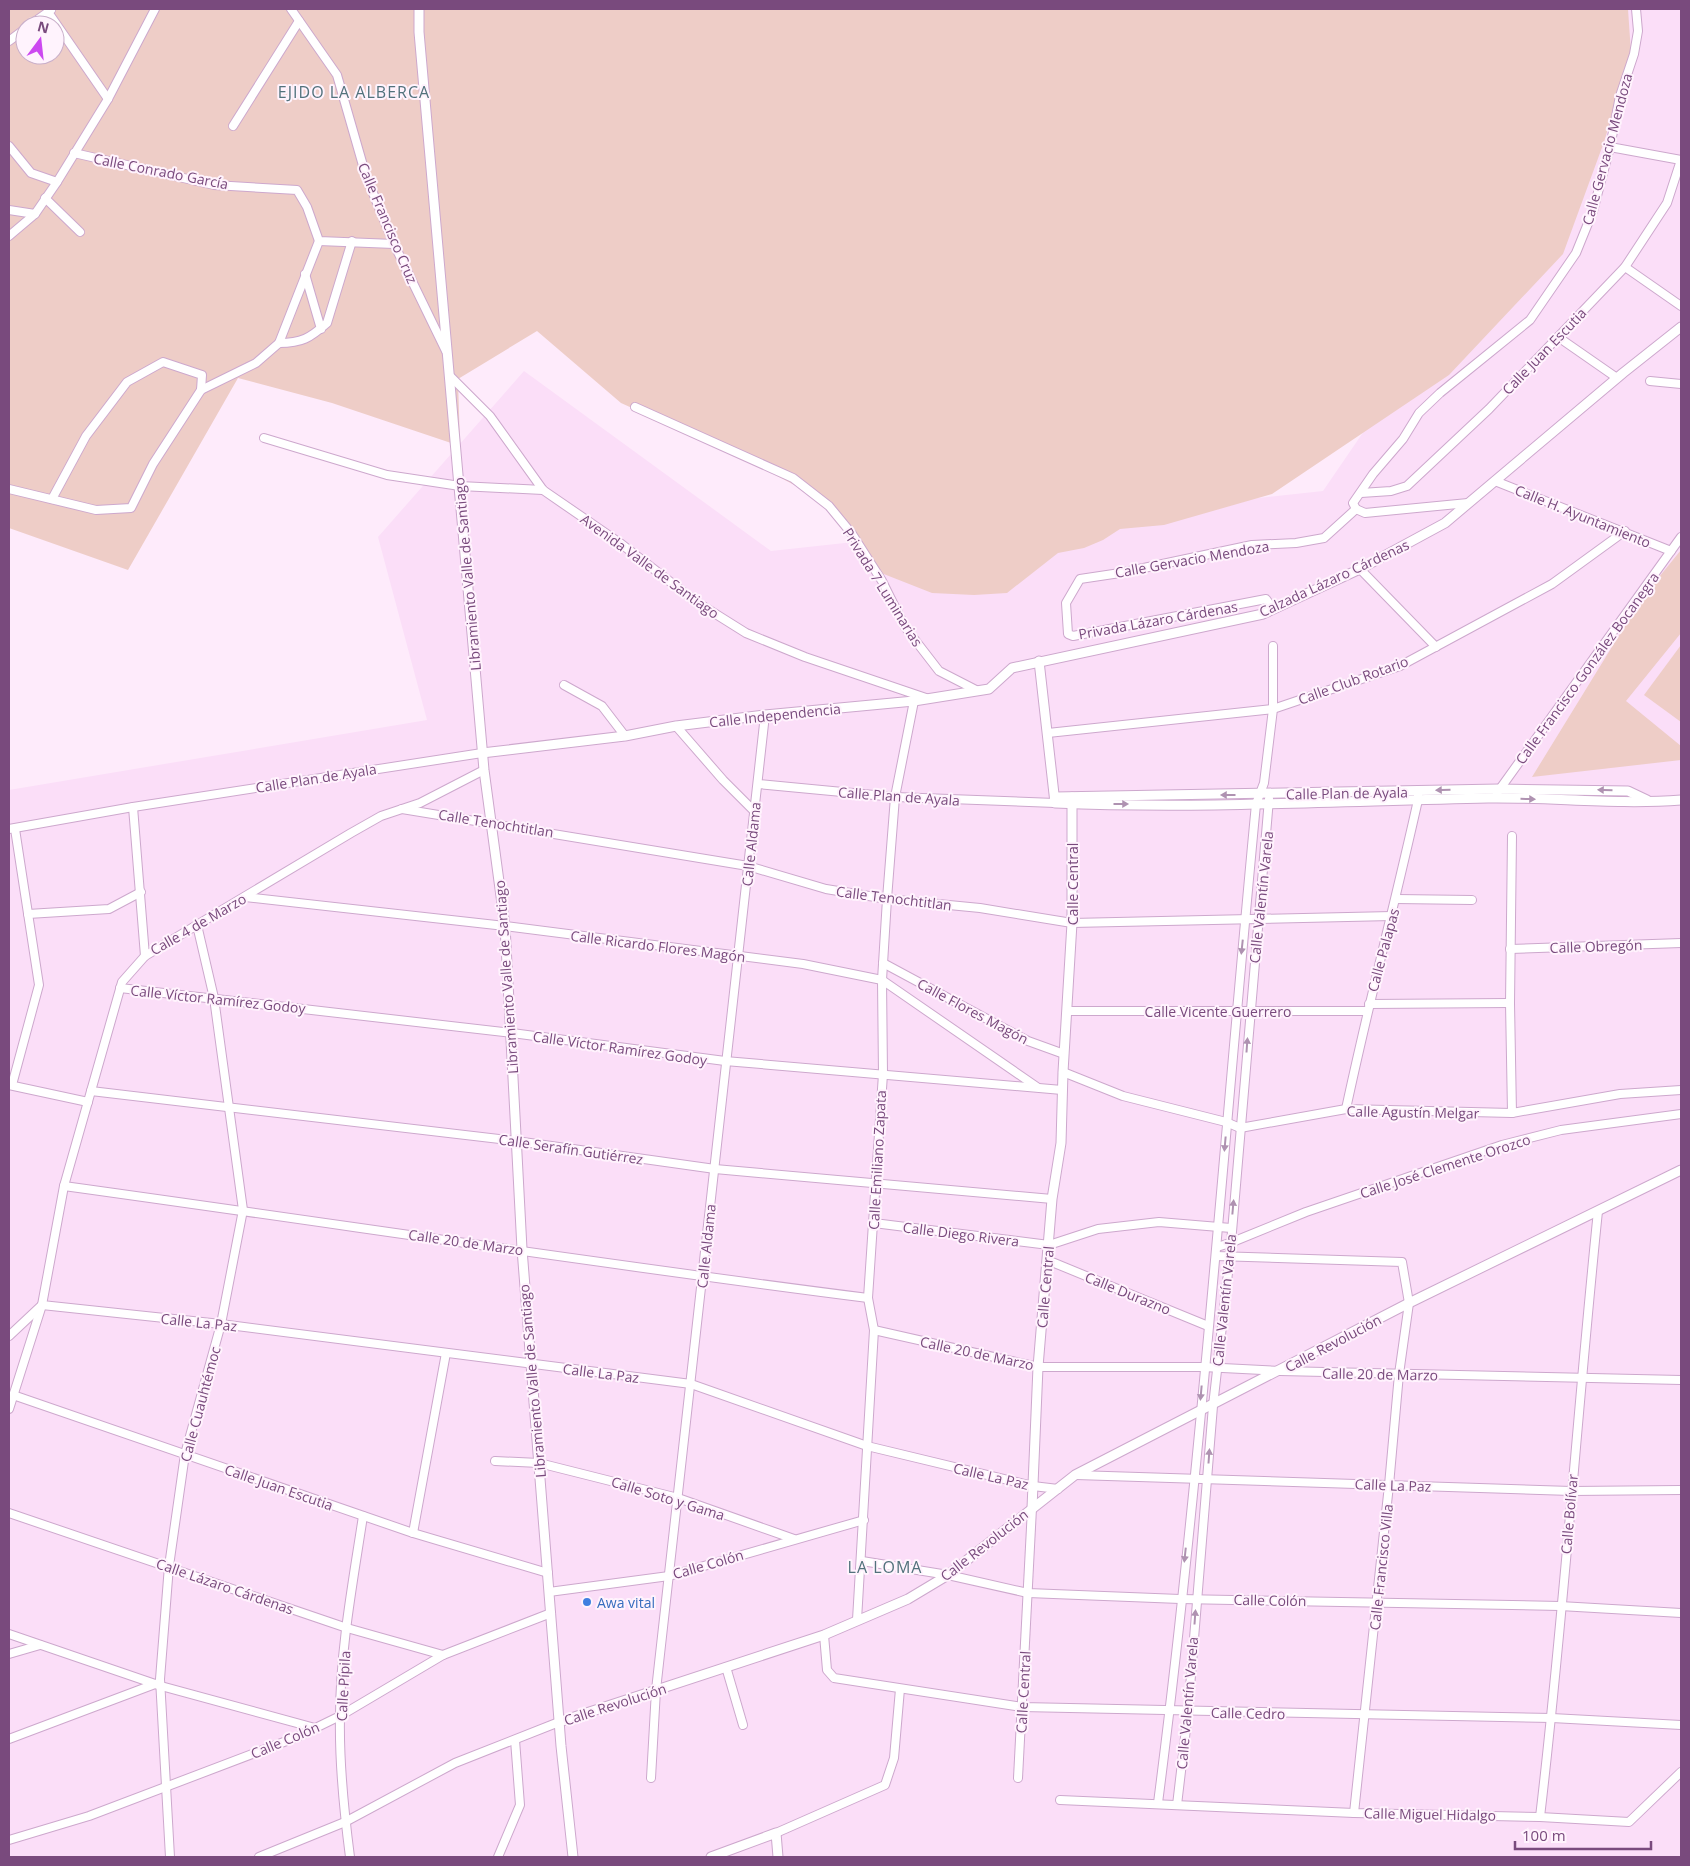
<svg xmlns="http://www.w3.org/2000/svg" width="1690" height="1866" font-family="'Open Sans',sans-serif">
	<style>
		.residential { fill: #fbdef8 }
		.park { fill: #eecdc7; fill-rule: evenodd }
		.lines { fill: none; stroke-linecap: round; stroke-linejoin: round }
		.minor-casing { stroke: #cda8cd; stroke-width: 10 }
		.tertiary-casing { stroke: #cda8cd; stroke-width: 11 }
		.minor { stroke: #fff; stroke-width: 8 }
		.tertiary { stroke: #fff; stroke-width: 9 }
		.oneway { fill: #af92b1 }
		.shop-dot { fill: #3f7fe0; stroke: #fff3fd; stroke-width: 2 }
		.labels { text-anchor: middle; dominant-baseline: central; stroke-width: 4; stroke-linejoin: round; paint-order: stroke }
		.street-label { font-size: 14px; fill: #794a7d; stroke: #fff3fd }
		.shop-label { font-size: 14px; fill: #366cbe; stroke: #fff3fd; text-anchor: start }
		.quarter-label { font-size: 16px; letter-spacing: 1px; fill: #52727c; stroke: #fff3fd }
	</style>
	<rect width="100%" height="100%" fill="#feebfb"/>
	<polygon class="residential" points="1577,9 1681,9 1681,1857 9,1857 9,790 427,720 378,537 524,371 771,551 1323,491 1522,200"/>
	<g class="park">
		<path d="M9 9H1628L1631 53 1604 142 1563 254 1449 375 1272 494 1164 525 1120 529 1103 540 1084 548 1058 553 1007 593 974 595 932 593 871 569 850 531 819 498 747 460 621 403 537 331 458 379 460 446 332 403 238 378 128 570 9 528ZM25 25H55V55H25Z"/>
		<polygon points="1681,550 1681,633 1626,701 1681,746 1681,760 1532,777 1642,598"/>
		<polygon points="1681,645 1681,722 1644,695"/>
	</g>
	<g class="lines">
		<defs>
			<g id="minor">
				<polyline points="291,9 337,75 366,176 394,244 446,351"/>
				<polyline points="48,12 108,99"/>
				<polyline points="30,25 51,10"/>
				<polyline points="9,41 25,29"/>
				<polyline points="233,126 299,21"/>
				<polyline points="9,146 31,173 57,182"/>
				<polyline points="1610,147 1681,160"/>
				<polyline points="74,153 214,185 297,190 307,207 319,241 394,244"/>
				<polyline points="45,198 80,232"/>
				<polyline points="9,210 35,214"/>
				<polyline points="9,236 35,214 57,182 108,99 155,9"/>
				<polyline points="1625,267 1681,306"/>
				<polyline points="305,274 321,329"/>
				<polyline points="1558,337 1617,378"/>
				<polyline points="279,343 319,241"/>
				<polyline points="451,377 490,416 543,490 620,543 695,601 746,633 805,657 926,698"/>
				<polyline points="1650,381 1681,384"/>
				<polyline points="635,407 793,478 829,506 852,534 882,581 905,627 939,671 976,690"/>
				<polyline points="264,438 387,475 460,486 543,490"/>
				<polyline points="1495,481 1671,551"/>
				<path d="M9 489 96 510 131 508 153 464 201 390 256 363 279 343C302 343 310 338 327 323L352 241"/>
				<polyline points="1361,493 1391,491 1407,486 1489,409 1625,267 1667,203 1681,160"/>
				<polyline points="52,499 86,436 127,382 163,362 202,375 201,390"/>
				<polyline points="1356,509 1365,513 1468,503"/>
				<polyline points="1360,569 1436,647"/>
				<polyline points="1273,609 1266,599 1073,636 1068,634 1066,603 1080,579 1120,573 1252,545 1296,543 1324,538 1356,509 1353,503 1373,474 1403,439 1419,413 1440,393 1530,320 1576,253 1593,211 1610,147 1620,96 1634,54 1638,31 1636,9"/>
				<polyline points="564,685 602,706 625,736"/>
				<polyline points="676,726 723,780 754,811"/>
				<polyline points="1048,733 1273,709 1400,666 1552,584 1625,531"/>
				<polyline points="758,784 895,797 1055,803"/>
				<polyline points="1497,793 1681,537"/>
				<polyline points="133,807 145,956"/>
				<polyline points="402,809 748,866 826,889 887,899 980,908 1072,923 1392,916"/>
				<polyline points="9,829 133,807 482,753"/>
				<polyline points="1512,836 1510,1003 1512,1113"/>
				<polyline points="245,897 505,926 803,964 882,980 1037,1087"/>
				<polyline points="1396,899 1472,900"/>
				<polyline points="28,914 109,909 141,892"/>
				<polyline points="1510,949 1681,943"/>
				<polyline points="883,963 1028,1041 1064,1054"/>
				<polyline points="120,988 512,1033 725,1061 1062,1090"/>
				<polyline points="1369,1004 1510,1003"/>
				<polyline points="1068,1011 1367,1011"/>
				<polyline points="1063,1072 1123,1096 1226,1122 1240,1128 1346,1109 1512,1113 1620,1094 1681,1090"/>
				<polyline points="9,1085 88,1102"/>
				<polyline points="12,1085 39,985 15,829"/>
				<polyline points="91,1091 516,1141 715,1169 1052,1199"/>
				<path d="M1346 1109C1368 1006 1395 903 1418 800V791"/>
				<path d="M64 1186C332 1223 599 1264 868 1298"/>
				<polyline points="874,1223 1049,1245 1098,1229 1159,1222 1231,1228"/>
				<polyline points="1217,1247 1230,1243 1306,1212 1502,1145 1561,1130 1681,1114"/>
				<polyline points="1216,1256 1402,1262 1409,1303 1399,1374 1389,1485 1354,1813"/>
				<polyline points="1047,1260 1208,1326"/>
				<polyline points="42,1305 221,1324 691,1384 867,1446 1033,1486 1058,1489"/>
				<polyline points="874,1330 1038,1367 1203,1367 1280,1371 1681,1380"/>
				<polyline points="9,1336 41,1306"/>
				<polyline points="13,1395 413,1533 548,1573"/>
				<polyline points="9,1409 42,1305 64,1186 122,982 145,956 351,833 381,816 420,803 484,770"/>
				<polyline points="495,1461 539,1463 678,1498 794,1539"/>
				<polyline points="1076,1475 1571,1491 1681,1490"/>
				<polyline points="9,1513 347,1628 443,1655"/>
				<polyline points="413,1533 446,1353"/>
				<polyline points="862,1561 948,1575 1028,1593 1180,1599 1560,1606 1681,1613"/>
				<polyline points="549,1592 669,1576 864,1520"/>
				<polyline points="857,1620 874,1330 868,1298 883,1074 882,980 887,899 895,797 914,701"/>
				<polyline points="9,1634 161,1686 315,1728"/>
				<polyline points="824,1635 827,1670 834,1678 1022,1707 1552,1718 1681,1725"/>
				<polyline points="9,1654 40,1645"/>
				<polyline points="726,1667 743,1725"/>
				<polyline points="9,1739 155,1684"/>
				<polyline points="651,1778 656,1690 765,715"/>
				<polyline points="1018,1778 1032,1508"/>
				<polyline points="1060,1800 1354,1813 1540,1817 1629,1822 1681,1772"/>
				<path d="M1158 1803C1201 1471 1224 1137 1256 804L1264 783 1273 709V646"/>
				<polyline points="1177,1805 1188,1712 1213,1406 1230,1255 1269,799"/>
				<path d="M1540 1817C1564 1616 1577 1413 1598 1211"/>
				<polyline points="776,1833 885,1785 894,1758 900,1689"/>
				<polyline points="9,1840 89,1816 297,1737 340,1716 443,1655 551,1613"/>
				<polyline points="170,1857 160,1679 169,1566 185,1454 221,1324 243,1210 214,998 197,925"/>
				<polyline points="259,1857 345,1822 455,1763 559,1722"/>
				<path d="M350 1857C344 1811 339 1763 340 1717 340 1650 353 1582 363 1516"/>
				<polyline points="498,1857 520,1805 515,1740"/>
			</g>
			<g id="tertiary">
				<polyline points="419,9 419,32 484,770 505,926 522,1249 561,1746 573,1857"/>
				<path d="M1039 661 1055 803C1199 809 1344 801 1488 798 1552 797 1617 805 1681 800"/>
				<polyline points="482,753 625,736 676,726 765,715 914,701 989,689 1012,668 1263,614 1360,569 1445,523 1623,373 1681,327"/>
				<polyline points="1055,797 1499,789 1628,791 1647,800"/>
				<polyline points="1032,1508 1038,1367 1052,1199 1061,1143 1063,1072 1072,923 1072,797"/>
				<polyline points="559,1722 824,1635 908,1599 948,1575 1075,1475 1409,1303 1681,1170"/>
				<polyline points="711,1857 776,1833 778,1857"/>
			</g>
		</defs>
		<use href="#minor" class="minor-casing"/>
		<use href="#tertiary" class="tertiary-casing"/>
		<use href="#minor" class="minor"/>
		<use href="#tertiary" class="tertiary"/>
	</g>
	<defs><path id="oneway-solid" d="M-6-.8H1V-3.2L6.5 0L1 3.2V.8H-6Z" transform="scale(1.25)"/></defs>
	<g class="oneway">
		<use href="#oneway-solid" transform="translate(1443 790) rotate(178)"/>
		<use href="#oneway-solid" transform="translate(1605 790) rotate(-178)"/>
		<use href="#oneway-solid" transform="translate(1228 795) rotate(180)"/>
		<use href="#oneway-solid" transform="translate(1528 799) rotate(1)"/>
		<use href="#oneway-solid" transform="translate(1121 804)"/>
		<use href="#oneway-solid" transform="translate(1242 947) rotate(96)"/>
		<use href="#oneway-solid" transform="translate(1247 1045) rotate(-86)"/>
		<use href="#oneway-solid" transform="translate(1225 1144) rotate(95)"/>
		<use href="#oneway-solid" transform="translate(1233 1207) rotate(-85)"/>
		<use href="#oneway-solid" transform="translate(1201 1393) rotate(95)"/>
		<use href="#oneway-solid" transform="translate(1209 1456) rotate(-86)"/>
		<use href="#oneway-solid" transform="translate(1185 1555) rotate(96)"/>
		<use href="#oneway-solid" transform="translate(1195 1617) rotate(-86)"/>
	</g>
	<circle class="shop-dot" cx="587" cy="1602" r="5"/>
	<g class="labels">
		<g class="street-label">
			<text transform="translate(1607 149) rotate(-75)">Calle Gervacio Mendoza</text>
			<text transform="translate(161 171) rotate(11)">Calle Conrado García</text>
			<text transform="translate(388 223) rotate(67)">Calle Francisco Cruz</text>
			<text transform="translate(1544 351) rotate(-46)">Calle Juan Escutia</text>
			<text transform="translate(1583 516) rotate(22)">Calle H. Ayuntamiento</text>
			<text transform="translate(1192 559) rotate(-10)">Calle Gervacio Mendoza</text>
			<text transform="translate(650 566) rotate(36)">Avenida Valle de Santiago</text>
			<text transform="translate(467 574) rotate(-95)">Libramiento Valle de Santiago</text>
			<text transform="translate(1334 578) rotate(-25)">Calzada Lázaro Cárdenas</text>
			<text transform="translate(883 587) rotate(58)">Privada 7 Luminarias</text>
			<text transform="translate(1158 620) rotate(-10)">Privada Lázaro Cárdenas</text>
			<text transform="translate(1587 668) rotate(-54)">Calle Francisco González Bocanegra</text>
			<text transform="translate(1353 680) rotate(-20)">Calle Club Rotario</text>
			<text transform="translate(775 715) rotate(-6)">Calle Independencia</text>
			<text transform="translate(316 778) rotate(-9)">Calle Plan de Ayala</text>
			<text transform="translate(1347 793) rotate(-1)">Calle Plan de Ayala</text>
			<text transform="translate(899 796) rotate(4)">Calle Plan de Ayala</text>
			<text transform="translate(496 823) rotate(9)">Calle Tenochtitlan</text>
			<text transform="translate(751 844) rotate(-84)">Calle Aldama</text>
			<text transform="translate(1072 884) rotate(-90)">Calle Central</text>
			<text transform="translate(1261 897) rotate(-84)">Calle Valentín Varela</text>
			<text transform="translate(894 898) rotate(7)">Calle Tenochtitlan</text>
			<text transform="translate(198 924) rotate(-30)">Calle 4 de Marzo</text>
			<text transform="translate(658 946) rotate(7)">Calle Ricardo Flores Magón</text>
			<text transform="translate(1596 946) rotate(-2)">Calle Obregón</text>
			<text transform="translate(1383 950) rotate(-75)">Calle Palapas</text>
			<text transform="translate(506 977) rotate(-94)">Libramiento Valle de Santiago</text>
			<text transform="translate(218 999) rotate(6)">Calle Víctor Ramírez Godoy</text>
			<text transform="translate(973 1011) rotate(28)">Calle Flores Magón</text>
			<text x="1218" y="1011">Calle Vicente Guerrero</text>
			<text transform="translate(620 1048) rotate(8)">Calle Víctor Ramírez Godoy</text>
			<text transform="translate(1413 1112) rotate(1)">Calle Agustín Melgar</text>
			<text transform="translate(571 1149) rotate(8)">Calle Serafín Gutiérrez</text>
			<text transform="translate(877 1160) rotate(-87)">Calle Emiliano Zapata</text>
			<text transform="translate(1445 1166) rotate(-18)">Calle José Clemente Orozco</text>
			<text transform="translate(961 1234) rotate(7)">Calle Diego Rivera</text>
			<text transform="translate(466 1242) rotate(8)">Calle 20 de Marzo</text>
			<text transform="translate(706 1246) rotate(-84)">Calle Aldama</text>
			<text transform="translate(1045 1287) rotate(-85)">Calle Central</text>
			<text transform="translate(1128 1293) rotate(22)">Calle Durazno</text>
			<text transform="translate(1224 1300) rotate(-84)">Calle Valentín Varela</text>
			<text transform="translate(199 1322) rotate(6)">Calle La Paz</text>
			<text transform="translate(1333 1343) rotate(-28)">Calle Revolución</text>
			<text transform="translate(977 1353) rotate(12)">Calle 20 de Marzo</text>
			<text transform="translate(601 1373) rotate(7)">Calle La Paz</text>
			<text transform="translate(1380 1374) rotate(1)">Calle 20 de Marzo</text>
			<text transform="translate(532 1381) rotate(-95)">Libramiento Valle de Santiago</text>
			<text transform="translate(200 1404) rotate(-75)">Calle Cuauhtémoc</text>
			<text transform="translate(991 1476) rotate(13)">Calle La Paz</text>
			<text transform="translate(1393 1485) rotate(2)">Calle La Paz</text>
			<text transform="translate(279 1487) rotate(19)">Calle Juan Escutia</text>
			<text transform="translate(668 1498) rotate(17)">Calle Soto y Gama</text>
			<text transform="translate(1569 1514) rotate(-85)">Calle Bolívar</text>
			<text transform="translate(984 1545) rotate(-38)">Calle Revolución</text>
			<text transform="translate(708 1564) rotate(-16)">Calle Colón</text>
			<text transform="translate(1381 1567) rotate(-84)">Calle Francisco Villa</text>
			<text transform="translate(225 1586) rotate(19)">Calle Lázaro Cárdenas</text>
			<text transform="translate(1270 1600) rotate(1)">Calle Colón</text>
			<text transform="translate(343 1686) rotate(-87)">Calle Pípila</text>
			<text transform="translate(1023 1692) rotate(-87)">Calle Central</text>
			<text transform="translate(1187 1703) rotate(-85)">Calle Valentín Varela</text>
			<text transform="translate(615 1704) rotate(-18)">Calle Revolución</text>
			<text transform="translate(1248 1713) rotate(1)">Calle Cedro</text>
			<text transform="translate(285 1740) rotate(-23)">Calle Colón</text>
			<text transform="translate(1430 1814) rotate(1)">Calle Miguel Hidalgo</text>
		</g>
		<g class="shop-label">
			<text x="597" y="1602">Awa vital</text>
		</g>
		<g class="quarter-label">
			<text x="354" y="92">EJIDO LA ALBERCA</text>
			<text x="885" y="1567">LA LOMA</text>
		</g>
	</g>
	<rect width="1690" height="1866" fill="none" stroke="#794a7d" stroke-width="20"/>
	<g transform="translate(40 40) rotate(15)"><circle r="24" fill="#fff3fd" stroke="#c9afca"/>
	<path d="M0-4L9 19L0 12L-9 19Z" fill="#cc48f0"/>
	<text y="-8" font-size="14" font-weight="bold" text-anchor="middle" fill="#794a7d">N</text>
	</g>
	<path d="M1515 1841v8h136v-8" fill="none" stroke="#794a7d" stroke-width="2.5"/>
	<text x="1522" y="1841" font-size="15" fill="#794a7d" stroke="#fff3fd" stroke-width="4" paint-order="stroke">100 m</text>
</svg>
